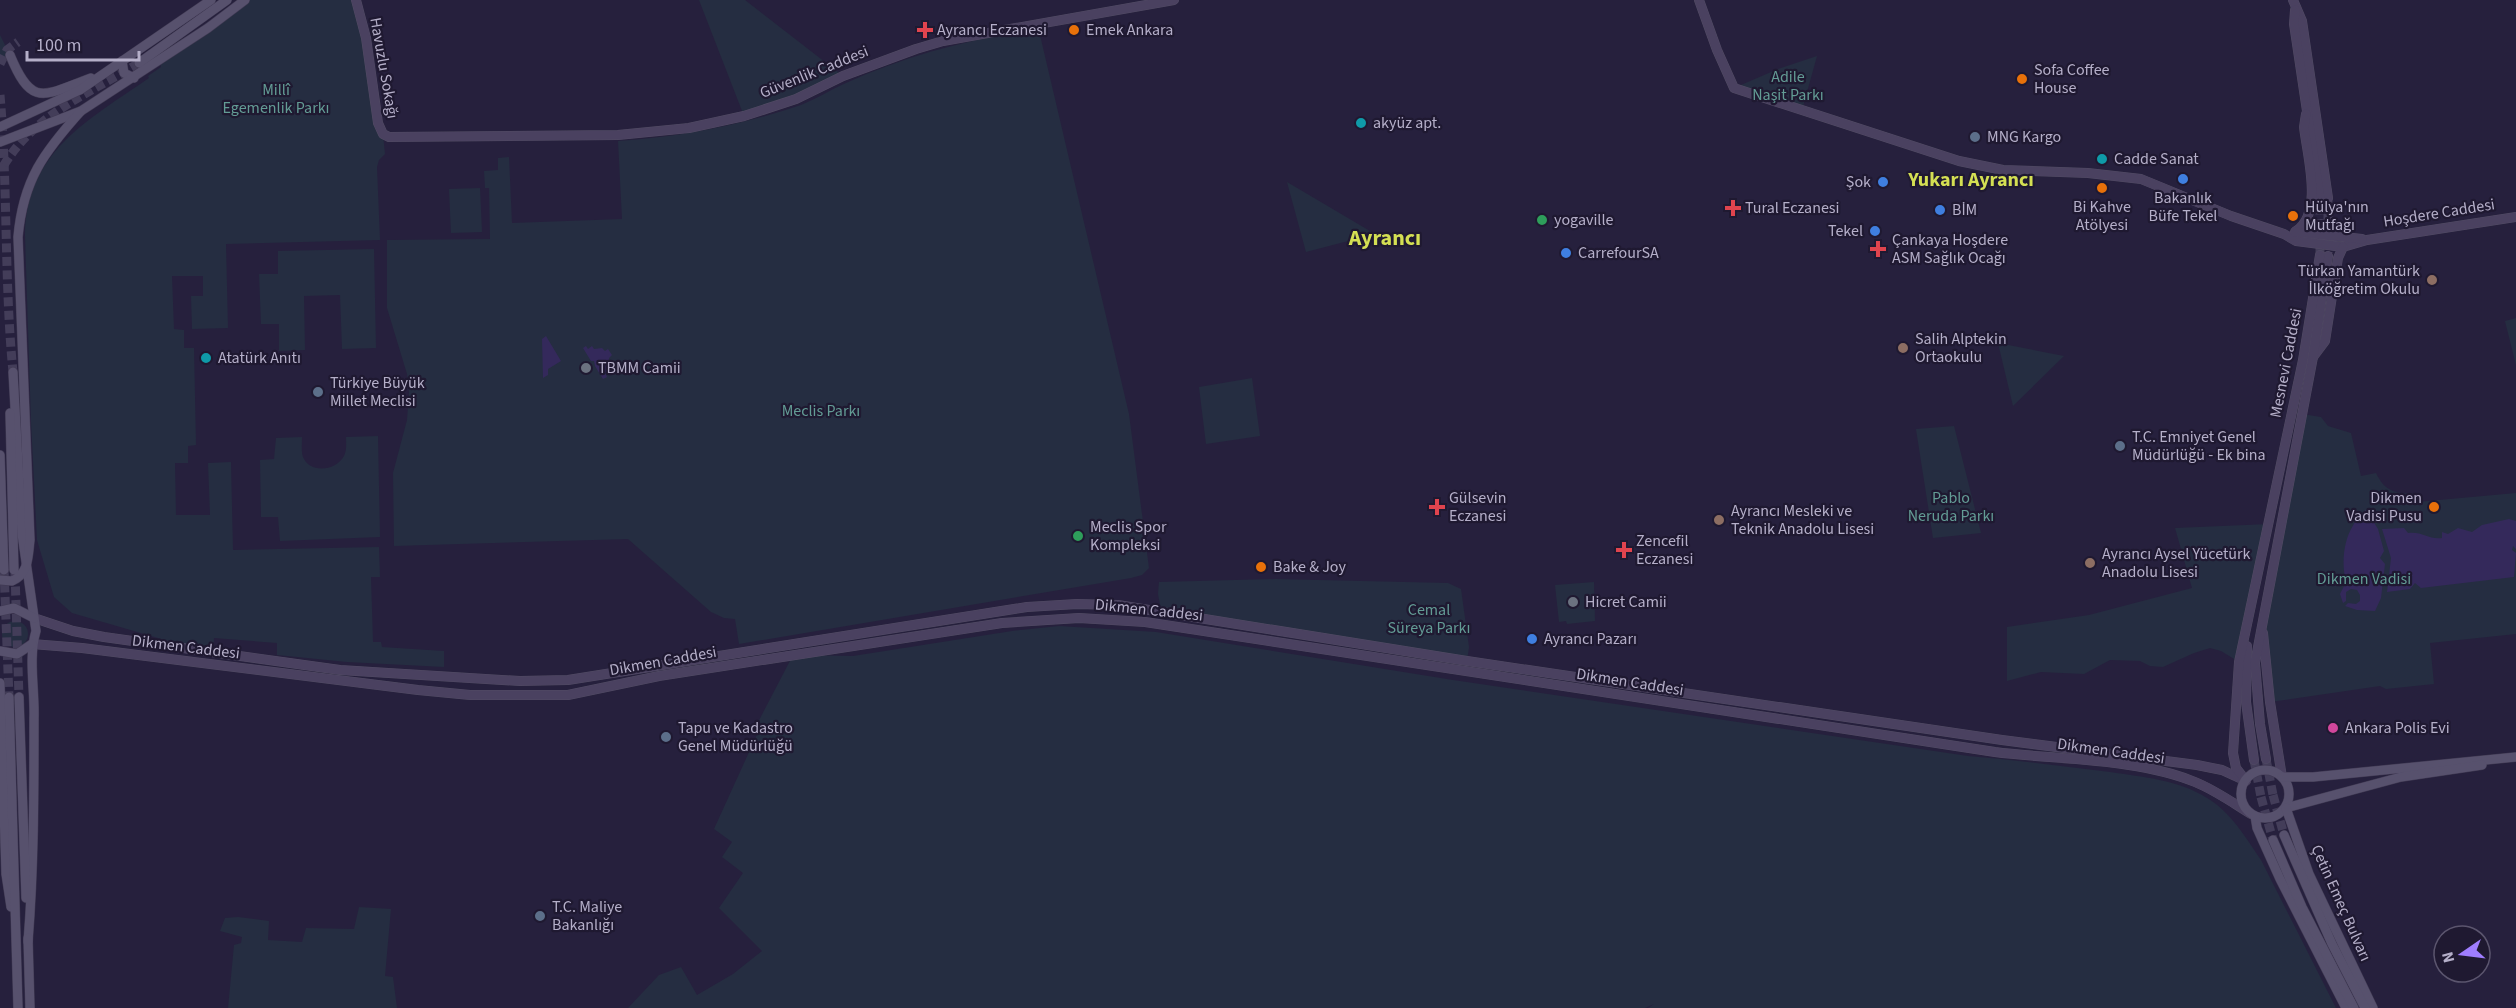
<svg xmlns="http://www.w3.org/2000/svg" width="2516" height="1008" font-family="'Source Sans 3',sans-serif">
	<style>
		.green { fill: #252d41 }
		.water { fill: #34295b }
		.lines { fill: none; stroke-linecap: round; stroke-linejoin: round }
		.secondary-tunnel { stroke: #433d59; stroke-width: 9; stroke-dasharray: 9 4.5; stroke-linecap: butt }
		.primary-tunnel { stroke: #433d59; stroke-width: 9; stroke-dasharray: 9 4.5; stroke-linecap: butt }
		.secondary-casing { stroke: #524c64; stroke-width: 10 }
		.primary-casing { stroke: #403a53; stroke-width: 10 }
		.secondary { stroke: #4a4160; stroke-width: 9 }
		.primary { stroke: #57516d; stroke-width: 9 }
		.health-dot { fill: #e0444e; stroke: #1f1931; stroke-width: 2 }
		.food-dot { fill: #e8710a; stroke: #1f1931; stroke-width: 2 }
		.culture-dot { fill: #0f9aa8; stroke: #1f1931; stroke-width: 2 }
		.service-dot { fill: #5c6f8a; stroke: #1f1931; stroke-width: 2 }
		.shop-dot { fill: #3f7fe0; stroke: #1f1931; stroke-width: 2 }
		.leisure-dot { fill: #2e9e5b; stroke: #1f1931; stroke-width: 2 }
		.education-dot { fill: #8d6e63; stroke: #1f1931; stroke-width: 2 }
		.worship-dot { fill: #6b7280; stroke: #1f1931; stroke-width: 2 }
		.hotel-dot { fill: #d1479c; stroke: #1f1931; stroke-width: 2 }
		.labels { text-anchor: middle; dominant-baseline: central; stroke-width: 4.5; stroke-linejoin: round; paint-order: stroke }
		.poi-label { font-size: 16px; fill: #b5afc9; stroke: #1f1931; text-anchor: start }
		.street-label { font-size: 16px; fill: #b5afc9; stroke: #1f1931 }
		.park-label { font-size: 16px; fill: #639c95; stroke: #1f1931 }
		.quarter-label { font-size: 20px; font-weight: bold; fill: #d4df53; stroke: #1f1931 }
		.district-label { font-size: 22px; font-weight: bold; fill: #d4df53; stroke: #1f1931 }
	</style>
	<rect width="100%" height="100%" fill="#26203d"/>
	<g class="green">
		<path d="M245 0H356L383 134 385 154 379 160 377 167 380 240 226 244 228 328 192 329 191 296H203V276H172L174 329 184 330V348H194L196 445 188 446V463H175L176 515H210L208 463 231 462 233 550 379 547 380 577H371L373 642H381L382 647 444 651V667L347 662 277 655V643L214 638 213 654 72 613 54 597 37 540 31 422 25 236C26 152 87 121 149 78L148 76 161 67 159 61Z"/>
		<polygon points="699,0 745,0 843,76 744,116"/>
		<path d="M1033 30 1040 35 1129 414 1149 568 1142 575 1131 578 739 644 735 619 724 618 711 612 628 539 394 546 393 473 407 420 409 392 407 374 387 308V240L490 239 489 188H485L484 171 498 170V158L509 157 512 223 622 219 618 141C682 137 741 125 801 105 816 99 830 90 846 83 905 56 969 39 1033 30Z"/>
		<polygon points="0,35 10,55 0,64"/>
		<polygon points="1817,56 1802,110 1734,88 1778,69"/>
		<polygon points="1287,182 1375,234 1306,252"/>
		<polygon points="480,188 482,232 451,233 449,189"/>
		<polygon points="374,249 376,348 342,349 340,295 304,296 305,350 279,351 279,324 261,324 259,274 278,274 278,251"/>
		<polygon points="2516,318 2516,365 2505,321"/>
		<polygon points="1998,343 2064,356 2013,406"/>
		<polygon points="1252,378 1260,436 1206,444 1199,387"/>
		<path d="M2302 414 2321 417 2328 426 2351 433 2361 476 2376 473C2385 492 2396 494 2416 493L2417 502 2516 493V634L2430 643 2434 684 2386 689 2380 686 2270 702 2262 619Z"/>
		<polygon points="1954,426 1981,533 1933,538 1916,429"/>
		<path d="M378 436 380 537 280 541 278 517H261L260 460 274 459 276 438 302 437C302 443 301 451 303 457 310 474 336 471 344 456 347 450 346 443 346 437Z"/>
		<polygon points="2269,524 2239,662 2221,651 2210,648 2194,653 2163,667 2150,666 2140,661 2110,660 2084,674 2041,672 2007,681 2007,627 2089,615 2192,588 2175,528"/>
		<polygon points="1276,579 1448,583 1461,589 1469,647 1467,661 1161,610 1158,594 1159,582"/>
		<polygon points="1594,582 1595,621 1567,624 1566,621 1559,622 1555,585"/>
		<circle cx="15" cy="634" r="13"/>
		<path d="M1059 626 1156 632 1453 680 1968 756C2015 760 2063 766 2110 772 2143 777 2179 780 2207 798 2231 812 2246 838 2261 860L2336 1008H1648L1654 1004 1645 1008H628L659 975 681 967 697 995 733 974 762 951 719 908 743 873 722 857 732 842 714 829 760 728 754 730 793 655 853 656 1012 631Z"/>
		<polygon points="359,907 391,909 385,976 393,977 397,1008 228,1008 234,945 241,943 242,937 220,931 225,918 238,917 269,921 268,940 302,942 306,928 354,929"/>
	</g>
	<g class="water">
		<polygon points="546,336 561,361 548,369 548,375 543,378 542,339"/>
		<polygon points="586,346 588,349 592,346 594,349 602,348 605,351 608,349 612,355 609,358 610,366 605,373 607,377 603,379 595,366 594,361 591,361 583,348"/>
		<path d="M2366 510 2378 529 2384 551 2380 558 2385 564 2381 598 2375 611 2357 610 2345 606 2348 603 2356 604 2360 601V595L2357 590 2351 589 2346 592V601L2343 603 2340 594 2346 582C2340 556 2345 528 2366 510Z"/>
		<path d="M2509 519 2516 521V549L2513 546 2512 550 2516 553 2514 577 2421 588 2415 583 2410 589 2387 592 2391 558 2382 529 2404 528 2408 533C2422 531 2429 540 2442 538V532L2448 534 2458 528 2472 532 2482 525Z"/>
	</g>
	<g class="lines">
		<g class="secondary-tunnel">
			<polyline points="2328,198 2328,253"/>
			<polyline points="2320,255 2320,198"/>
			<polyline points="2266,759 2273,795"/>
			<polyline points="2254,760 2261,797"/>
		</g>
		<g class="primary-tunnel">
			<polyline points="0,64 7,50 18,42"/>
			<path d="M0 95C8 187 4 280 13 372"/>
			<path d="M4 165C35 114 90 93 139 63"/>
			<polyline points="4,570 9,697"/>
			<polyline points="15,573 19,697"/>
			<polyline points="2273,795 2284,835"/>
			<polyline points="2261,797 2273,840"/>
		</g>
		<defs>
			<g id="secondary">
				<polyline points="356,0 366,38 378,123 383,134 389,137 618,135 689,128 744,116 796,99 843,76 916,49 943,41 1174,0"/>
				<polyline points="1699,0 1717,50 1734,88 1959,161 2003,170 2088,173 2141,179 2231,216 2284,234 2296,241 2343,247 2367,240 2516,217"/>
				<polyline points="2293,0 2302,21 2328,198"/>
				<polyline points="2295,10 2294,24 2320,198"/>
				<path d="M2296 231C2324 213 2307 155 2304 127L2306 114"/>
				<polyline points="2295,232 2362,239"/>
				<polyline points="2313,357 2325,341 2338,258 2343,247"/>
				<polyline points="34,618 73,631 104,637 340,670 520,681 568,680 1027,607 1077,604 1118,605 1467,661 2002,740 2197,765 2222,770 2246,781"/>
				<polyline points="2263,633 2270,702 2282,777"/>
				<path d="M32 644 82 648 418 690 470 695H568L659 676 1002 623 1079 618 1145 622 1995 752C2057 760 2138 758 2195 782 2215 790 2233 803 2251 814"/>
				<polyline points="2247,646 2246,702 2254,760"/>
				<polyline points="2266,759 2260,724 2255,663 2313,357 2328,256"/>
				<polyline points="2244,778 2236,768 2233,753 2239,662 2303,360 2320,255"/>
			</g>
			<g id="primary">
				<path d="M10 55C32 109 44 95 91 78"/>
				<polyline points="122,61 124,73 134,78"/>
				<polyline points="139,63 227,0"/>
				<polyline points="0,127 80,90 211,0"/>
				<polyline points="0,142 81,111 208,28 245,0"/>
				<path d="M13 372 22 534 36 631C28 658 35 690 34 718 34 793 34 867 28 942"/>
				<polyline points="10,413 14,570"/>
				<polyline points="0,455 4,570"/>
				<path d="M0 580 12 581C29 574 28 556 30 540L18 237C23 180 44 152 81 111"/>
				<polyline points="0,611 14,608 34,618"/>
				<polyline points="0,651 17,654 32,644"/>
				<polyline points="0,683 6,874 11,907"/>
				<polyline points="9,697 18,1008"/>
				<polyline points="19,697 26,898"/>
				<circle cx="2265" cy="794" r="24"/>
				<polyline points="2282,777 2313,777 2516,757"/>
				<polyline points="2286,808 2401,777 2482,765"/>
				<polyline points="2286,808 2309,874 2373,1008"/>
				<polyline points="2255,816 2257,828 2280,879 2346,1008"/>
				<polyline points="2284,835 2332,944 2365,1008"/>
				<polyline points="2273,840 2302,907 2354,1008"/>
				<polyline points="28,938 30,1008"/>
			</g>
		</defs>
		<use href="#secondary" class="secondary-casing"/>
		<use href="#primary" class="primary-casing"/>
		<use href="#secondary" class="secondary"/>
		<use href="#primary" class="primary"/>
	</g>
	<g class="health-dot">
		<path d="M922 21h6v6h6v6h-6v6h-6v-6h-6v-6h6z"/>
		<path d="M1730 199h6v6h6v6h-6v6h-6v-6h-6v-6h6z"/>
		<path d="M1875 240h6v6h6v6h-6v6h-6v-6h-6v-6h6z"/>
		<path d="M1434 498h6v6h6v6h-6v6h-6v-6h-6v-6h6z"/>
		<path d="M1621 541h6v6h6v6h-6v6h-6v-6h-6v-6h6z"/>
	</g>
	<g class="food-dot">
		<circle cx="1074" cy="30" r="6"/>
		<circle cx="2022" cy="79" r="6"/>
		<circle cx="2102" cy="188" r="6"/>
		<circle cx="2293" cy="216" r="6"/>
		<circle cx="2434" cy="507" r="6"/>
		<circle cx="1261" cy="567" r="6"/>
	</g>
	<g class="culture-dot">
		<circle cx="1361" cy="123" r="6"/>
		<circle cx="2102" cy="159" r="6"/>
		<circle cx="206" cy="358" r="6"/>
	</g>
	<g class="service-dot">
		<circle cx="1975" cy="137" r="6"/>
		<circle cx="318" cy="392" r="6"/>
		<circle cx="2120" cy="446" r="6"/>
		<circle cx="666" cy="737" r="6"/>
		<circle cx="540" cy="916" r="6"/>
	</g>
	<g class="shop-dot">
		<circle cx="2183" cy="179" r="6"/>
		<circle cx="1883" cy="182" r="6"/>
		<circle cx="1940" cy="210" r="6"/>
		<circle cx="1875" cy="231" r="6"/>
		<circle cx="1566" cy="253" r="6"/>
		<circle cx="1532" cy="639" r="6"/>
	</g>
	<g class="leisure-dot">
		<circle cx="1542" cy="220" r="6"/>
		<circle cx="1078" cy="536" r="6"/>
	</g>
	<g class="education-dot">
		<circle cx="2432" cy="280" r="6"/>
		<circle cx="1903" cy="348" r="6"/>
		<circle cx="1719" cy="520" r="6"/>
		<circle cx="2090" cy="563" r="6"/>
	</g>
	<g class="worship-dot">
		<circle cx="586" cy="368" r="6"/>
		<circle cx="1573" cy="602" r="6"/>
	</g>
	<circle class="hotel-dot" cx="2333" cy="728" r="6"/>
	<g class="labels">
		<g class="poi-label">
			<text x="937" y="30">Ayrancı Eczanesi</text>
			<text x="1086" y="30">Emek Ankara</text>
			<text x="2034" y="70">Sofa Coffee<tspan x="2034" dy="18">House</tspan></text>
			<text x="1373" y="123">akyüz apt.</text>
			<text x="1987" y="137">MNG Kargo</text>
			<text x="2114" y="159">Cadde Sanat</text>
			<text x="1871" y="182" text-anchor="end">Şok</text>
			<text x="2183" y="198" text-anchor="middle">Bakanlık<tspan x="2183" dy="18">Büfe Tekel</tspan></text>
			<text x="2102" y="207" text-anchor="middle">Bi Kahve<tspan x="2102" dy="18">Atölyesi</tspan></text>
			<text x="2305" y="207">Hülya'nın<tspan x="2305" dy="18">Mutfağı</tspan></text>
			<text x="1745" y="208">Tural Eczanesi</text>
			<text x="1952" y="210">BİM</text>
			<text x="1554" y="220">yogaville</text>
			<text x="1863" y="231" text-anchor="end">Tekel</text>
			<text x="1892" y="240">Çankaya Hoşdere<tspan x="1892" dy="18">ASM Sağlık Ocağı</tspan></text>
			<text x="1578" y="253">CarrefourSA</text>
			<text x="2420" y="271" text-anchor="end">Türkan Yamantürk<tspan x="2420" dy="18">İlköğretim Okulu</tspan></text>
			<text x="1915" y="339">Salih Alptekin<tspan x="1915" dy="18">Ortaokulu</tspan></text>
			<text x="218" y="358">Atatürk Anıtı</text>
			<text x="598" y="368">TBMM Camii</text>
			<text x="330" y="383">Türkiye Büyük<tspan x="330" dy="18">Millet Meclisi</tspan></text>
			<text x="2132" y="437">T.C. Emniyet Genel<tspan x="2132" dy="18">Müdürlüğü - Ek bina</tspan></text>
			<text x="1449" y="498">Gülsevin<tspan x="1449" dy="18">Eczanesi</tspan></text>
			<text x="2422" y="498" text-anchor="end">Dikmen<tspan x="2422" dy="18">Vadisi Pusu</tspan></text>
			<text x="1731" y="511">Ayrancı Mesleki ve<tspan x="1731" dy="18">Teknik Anadolu Lisesi</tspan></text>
			<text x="1090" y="527">Meclis Spor<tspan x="1090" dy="18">Kompleksi</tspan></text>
			<text x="1636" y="541">Zencefil<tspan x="1636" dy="18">Eczanesi</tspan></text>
			<text x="2102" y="554">Ayrancı Aysel Yücetürk<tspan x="2102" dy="18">Anadolu Lisesi</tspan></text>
			<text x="1273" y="567">Bake &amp; Joy</text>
			<text x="1585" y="602">Hicret Camii</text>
			<text x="1544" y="639">Ayrancı Pazarı</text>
			<text x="678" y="728">Tapu ve Kadastro<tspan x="678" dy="18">Genel Müdürlüğü</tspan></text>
			<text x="2345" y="728">Ankara Polis Evi</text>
			<text x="552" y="907">T.C. Maliye<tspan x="552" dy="18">Bakanlığı</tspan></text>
		</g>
		<g class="street-label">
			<text transform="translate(384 68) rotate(80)">Havuzlu Sokağı</text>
			<text transform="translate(814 72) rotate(-22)">Güvenlik Caddesi</text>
			<text transform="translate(2439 213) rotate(-9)">Hoşdere Caddesi</text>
			<text transform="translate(2286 363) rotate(-79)">Mesnevi Caddesi</text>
			<text transform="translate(1149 610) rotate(6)">Dikmen Caddesi</text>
			<text transform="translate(186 647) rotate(7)">Dikmen Caddesi</text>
			<text transform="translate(663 661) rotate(-10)">Dikmen Caddesi</text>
			<text transform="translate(1630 682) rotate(9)">Dikmen Caddesi</text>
			<text transform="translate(2111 751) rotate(8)">Dikmen Caddesi</text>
			<text transform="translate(2341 903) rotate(66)">Çetin Emeç Bulvarı</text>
		</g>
		<g class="park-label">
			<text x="1788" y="77">Adile<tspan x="1788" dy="18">Naşit Parkı</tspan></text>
			<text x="276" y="90">Millî<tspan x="276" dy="18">Egemenlik Parkı</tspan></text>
			<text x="821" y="411">Meclis Parkı</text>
			<text x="1951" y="498">Pablo<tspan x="1951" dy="18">Neruda Parkı</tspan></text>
			<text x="2364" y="579">Dikmen Vadisi</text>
			<text x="1429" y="610">Cemal<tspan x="1429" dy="18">Süreya Parkı</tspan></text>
		</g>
		<g class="quarter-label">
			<text x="1971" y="180">Yukarı Ayrancı</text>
		</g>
		<g class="district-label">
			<text x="1385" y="238">Ayrancı</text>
		</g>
	</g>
	<g transform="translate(2462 954) rotate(256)"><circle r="28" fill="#1f1931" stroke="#5b556e" stroke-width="1.5"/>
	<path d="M0-4.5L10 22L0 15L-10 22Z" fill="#9f7dff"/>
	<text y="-9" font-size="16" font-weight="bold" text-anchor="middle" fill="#b5afc9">N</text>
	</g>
	<path d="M27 51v9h112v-9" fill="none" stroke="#b5afc9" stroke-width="3"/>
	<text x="36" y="51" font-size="18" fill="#b5afc9" stroke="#1f1931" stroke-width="4.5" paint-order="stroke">100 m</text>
</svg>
